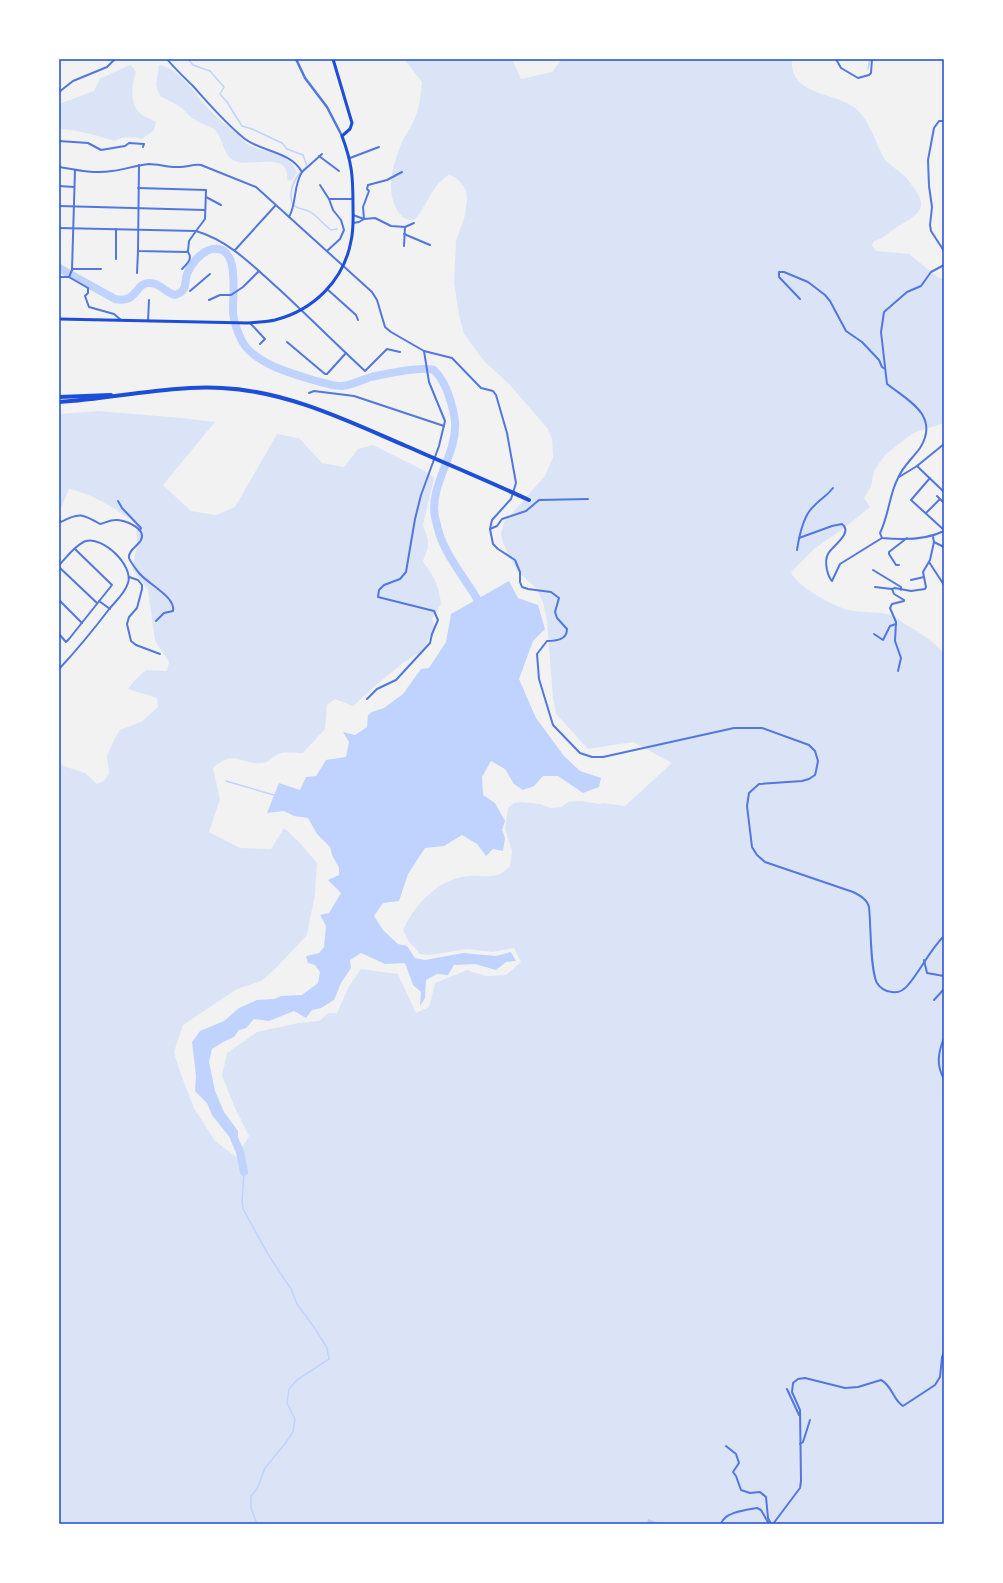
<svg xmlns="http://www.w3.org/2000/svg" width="1003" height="1583" font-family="Bitter,serif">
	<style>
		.green { fill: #dbe4f7 }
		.water { fill: #bfd3fe }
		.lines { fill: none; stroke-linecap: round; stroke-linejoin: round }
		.stream { stroke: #bfd3fe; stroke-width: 1.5 }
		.river { stroke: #bfd3fe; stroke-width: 8 }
		.building { fill: #bdc9ec }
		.minor { stroke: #5277de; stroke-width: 2 }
		.tertiary { stroke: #5277de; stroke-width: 2.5 }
		.secondary { stroke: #1d4ed8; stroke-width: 3 }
		.motorway { stroke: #1d4ed8; stroke-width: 4 }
		.neatline { fill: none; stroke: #1d4ed8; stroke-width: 1.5 }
	</style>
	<rect width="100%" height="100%" fill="#f2f2f2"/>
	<g class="green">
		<path d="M404 59H512L521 79 552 72 562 59H792C789 96 833 91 855 108 870 120 875 142 884 158 888 164 897 169 902 174 907 177 910 183 914 188 928 206 920 214 902 224 892 229 884 239 874 241L872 245 876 251 909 254 939 278 944 279V423L913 433 885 455 874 471 871 487 864 498 870 507 843 529 814 549 791 572C797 586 830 604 845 609 860 614 879 610 893 616 897 617 900 621 903 623 920 633 932 639 944 654V1524H59V766L61 765 85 773 97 784 104 781 109 773 107 756 114 740 120 730 141 722 158 707 157 698 128 689 134 681 146 670 167 671 169 662 155 641 148 590 132 569 137 546 136 523C115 509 94 494 69 489L62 506 59 510V414L98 411 182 418 215 422 163 485 191 511 216 515 235 507 277 434 299 438 322 463 344 467 358 449 373 445 425 471 434 478 423 525 428 540V548L423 561C426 567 431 572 434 578 438 586 440 595 441 604L432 619 435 628 422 651 403 663 375 686 353 706 335 699 327 705 325 729 303 753C296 753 288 752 281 753 274 755 269 763 262 763 240 765 235 748 213 768L220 799 209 832 240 848 271 849 284 828 300 843 317 863 315 894 307 935 275 969 261 981 237 989 183 1025 174 1052 179 1069 194 1108 215 1141 236 1157 249 1136 235 1108 222 1076 227 1053 257 1032 298 1023 319 1021 329 1013H337L349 986 361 969 398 974 416 1013 429 1007 435 983 467 970 486 976 506 975 521 962 514 948 492 952 467 949 430 955 420 954 409 942 403 930C415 904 438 879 469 876 479 875 491 878 500 874 504 873 507 868 510 866L512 851 505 829 508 808 514 803 522 802 540 804 551 808 561 807 568 802 582 801 599 804 603 803 625 806 672 763 633 742 588 749 556 714 553 698 547 621 543 602 536 588 517 571 503 543 501 534 504 522 545 476 553 457 552 439 548 429 509 384 484 361 464 334 459 315 454 283 456 241 465 215 467 199 466 190 462 184 455 177 449 175C432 184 427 207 414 220 405 220 402 217 397 210 385 188 393 164 402 142 406 133 413 125 416 115 420 105 421 93 422 82Z"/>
		<path d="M131 65 136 72C132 85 129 101 139 112 142 116 151 119 156 122L154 130 142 139C131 136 124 136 114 141 96 135 78 130 59 129V104L94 91 100 78C111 75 120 68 131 65Z"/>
		<path d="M159 65C181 70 192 90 206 106 216 117 227 126 238 135 241 138 245 143 249 145 266 154 291 152 297 173L291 181 287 179C290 150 249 168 235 161 223 156 224 141 216 131 212 126 201 124 195 120 189 117 186 111 181 108 175 103 167 100 160 96L156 85Z"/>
	</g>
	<polygon class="water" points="509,581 518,598 538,605 545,629 533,641 519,679 536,718 564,756 580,771 601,778 599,787 583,793 558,776 543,776 534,786 523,790 514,784 505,769 491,761 482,777 483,795 495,803 505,821 502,830 505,838 503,851 493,849 486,856 477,844 462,835 444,846 425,848 408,874 399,901 383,903 374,916 383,930 398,944 407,946 415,958 425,960 463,953 496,956 511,952 516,961 506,962 496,970 475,964 454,965 448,975 437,974 426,980 425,998 420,1006 421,992 413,985 405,963 385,964 361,953 350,960 351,968 341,983 334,1000 321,1008 312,1010 306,1018 294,1011 269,1021 254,1019 246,1028 239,1030 234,1037 223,1042 212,1049 209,1062 215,1091 224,1112 238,1131 238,1148 212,1115 207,1103 195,1091 196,1076 192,1042 200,1031 224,1021 239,1008 257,1000 274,999 281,996 302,995 318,983 320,972 315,965 308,963 306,956 319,953 324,947 326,926 320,915 329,913 341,893 328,880 339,875 339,868 332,855 330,847 317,834 308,818 294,816 284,811 267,813 279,783 300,790 306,777 316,776 326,760 346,757 349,742 343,732 355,735 367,727 368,715 372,712 384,708 403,694 421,669 429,668 446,642 451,614"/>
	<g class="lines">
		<g class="stream">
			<path d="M188 59 193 65 210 71 224 87 220 94 227 102 242 126 252 129 282 143 287 149 303 155 307 166C297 175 292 182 291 195 291 199 291 204 295 206 300 210 307 209 312 213 319 218 324 225 331 230L337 229"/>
			<polyline points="868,69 870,59"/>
			<polyline points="226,781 274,795"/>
			<polyline points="244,1172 242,1202 243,1209 269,1256 291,1289 297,1304 316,1330 327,1348 329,1359 297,1380 289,1389 287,1403 295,1419 293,1432 284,1445 265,1468 257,1489 251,1496 251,1508 257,1524"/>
		</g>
		<g class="river">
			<path d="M59 268 115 299C138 304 135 282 150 283 160 283 166 293 175 295 188 291 184 284 187 274 191 264 199 254 209 250 242 240 232 297 233 313 234 322 238 333 242 341 248 353 264 362 275 367 287 372 331 387 342 386 352 385 361 380 371 377 384 374 423 366 434 370 441 377 447 389 450 399 452 407 455 415 455 423 457 455 429 485 435 517 437 525 439 536 443 543 453 567 471 585 482 608"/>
			<polyline points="234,1138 240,1152 244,1172"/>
		</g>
	</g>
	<polygon class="building" points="648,1519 661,1524 647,1524"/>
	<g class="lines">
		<g class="minor">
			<path d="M167 59C175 69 184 77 193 86 209 104 225 123 245 139 262 152 290 151 302 172 293 186 297 203 289 217"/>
			<polyline points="836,59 841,68 858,78 869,75 871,73 872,59"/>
			<polyline points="59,92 73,81 107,67 115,59"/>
			<polyline points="944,121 939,121 934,128 928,160 929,186 932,207 930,225 931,231 944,251"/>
			<polyline points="59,141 88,143 101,150 125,146 129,143 144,144 143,147"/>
			<polyline points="319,156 339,171"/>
			<polyline points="350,158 379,147"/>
			<polyline points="139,165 138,251 186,252 188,251 189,241 196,231"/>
			<path d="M59 167C76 170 95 174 112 171 124 170 136 165 149 164 159 164 169 168 180 167 187 167 193 164 201 165L256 187 372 292 377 300 385 327 391 332 424 351 452 358 481 388 493 391 496 395 507 433 516 483 511 499 492 520 490 529 493 544 498 549 515 560 520 572V582L522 587 528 589 551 592 559 598 555 612 557 618 567 629C567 640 556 641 547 641L537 654 539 679 553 725 580 753 592 757H603L734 728H762L809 745 815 751 818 761 816 771 815 775 809 779 802 781 759 784 749 793 747 806 752 847 757 855 765 862 853 892C859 895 867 899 869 907 871 924 870 970 877 983 880 988 886 992 892 992 898 993 904 990 908 985 921 970 929 951 944 936"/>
			<polyline points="302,172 322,154"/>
			<polyline points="320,185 329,199 333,210 341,220 344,230 340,239 327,251"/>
			<polyline points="59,186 74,187"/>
			<path d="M138 188 206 190 205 219 196 231C230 241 254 267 280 290 309 317 337 345 365 371L387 349 400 352"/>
			<polyline points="206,197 221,205"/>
			<polyline points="329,199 353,199"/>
			<polyline points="59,206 205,210"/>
			<polyline points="353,215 364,219 375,218 391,226 405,227 414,223"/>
			<polyline points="353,223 359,222 364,219 363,207 369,191 367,189 368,185 387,180 402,172"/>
			<polyline points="59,228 196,231"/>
			<polyline points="116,229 116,259"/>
			<polyline points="404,234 430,245"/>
			<polyline points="404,246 405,227"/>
			<polyline points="235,250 275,206"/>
			<path d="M944 265 931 272 921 286 907 292 884 312 881 332 887 384C909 401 940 416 920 448 913 458 903 466 898 478 889 495 889 515 880 533L882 538C902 540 926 540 944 531"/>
			<polyline points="72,269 101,269"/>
			<path d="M182 269C187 264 193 259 188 252"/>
			<polyline points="137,273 138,251"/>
			<polyline points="59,277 69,277 88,288 88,293 85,296 89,307 114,314 121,320"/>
			<polyline points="69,277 72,270 75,170"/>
			<polyline points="327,289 356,315 358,320"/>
			<polyline points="190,291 210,274"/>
			<polyline points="800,299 779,277 779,272 784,272 808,282 825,295 830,301 846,331 862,342 879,360 882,367 885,369"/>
			<polyline points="209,300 220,295 231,295 243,287 259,271"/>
			<polyline points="148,321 149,300"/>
			<polyline points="250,323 265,339 260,344"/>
			<polyline points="287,342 325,374 327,374 346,353"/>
			<polyline points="309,393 314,391 354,396 444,426"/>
			<polyline points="917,466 944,492"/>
			<polyline points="899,477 917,466 944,444"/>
			<polyline points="930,478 911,500 944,530"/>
			<polyline points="937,496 943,502"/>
			<polyline points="118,501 122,508 141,528 140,530"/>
			<polyline points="926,513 940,499"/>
			<path d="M59 520 61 522C79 512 83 514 100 524 105 523 110 520 115 520 123 519 147 528 141 540 138 546 128 550 129 558 131 563 136 569 139 573 148 584 176 597 173 611L164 613 156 621"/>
			<polyline points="490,529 497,526 502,519 526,511 539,500 588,499"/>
			<polyline points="933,537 934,542 944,547"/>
			<path d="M799 538 832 526 842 524C854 533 831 547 828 554 825 559 826 565 827 570 828 574 829 578 832 581L840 564 882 538"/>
			<path d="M797 550C799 537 803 516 813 507 820 499 826 497 833 488"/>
			<polyline points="929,562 944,585"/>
			<path d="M59 565C66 558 76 544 86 541 103 536 134 566 128 583 125 593 116 601 110 608 94 629 77 650 59 669"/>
			<polyline points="899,565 896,565 889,554 889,552 907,538"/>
			<polyline points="59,567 97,603"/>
			<polyline points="873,570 901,587 901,590"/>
			<polyline points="129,577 138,580 142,585 142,589 137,608 129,617 127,624 131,641 136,645 160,654"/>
			<polyline points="911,580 924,577"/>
			<polyline points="875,587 892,589"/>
			<polyline points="59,600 82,623"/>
			<polyline points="99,601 110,609"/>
			<polyline points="59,634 66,642 69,639 112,585 75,549"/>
			<polyline points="874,634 883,640 890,626 896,624"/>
			<polyline points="898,671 901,658 895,641 896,622 890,608 892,604 904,601 904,600 894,594 892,589 895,588 911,591 925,589 926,587 923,572 930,560 934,542"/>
			<polyline points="367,699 377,689 396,680 430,643 432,634 438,620 434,611 378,597 379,590 384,585 400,579 406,572 415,519 421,495 439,446 445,421 429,382 424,351"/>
			<polyline points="924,960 927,973 944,976"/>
			<polyline points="934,1000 944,989"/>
			<path d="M944 1038C938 1053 936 1065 944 1079"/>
			<polyline points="787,1389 799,1415"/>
			<polyline points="800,1444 803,1442 810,1420"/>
			<polyline points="726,1446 736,1454 739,1463 733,1472 736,1476 741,1490 750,1493 760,1492 766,1497 768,1518 771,1524"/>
			<path d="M721 1524C724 1512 746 1510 757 1508L761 1510 769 1524"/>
			<path d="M773 1524 800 1488 801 1481 800 1410 792 1392 793 1383 798 1379 805 1378 845 1388 858 1387 881 1380C892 1385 893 1400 903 1406L935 1385 940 1377 942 1357 944 1352"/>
		</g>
		<polyline class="tertiary" points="296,59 305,78 327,107 342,136"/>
		<path class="secondary" d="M59 319 248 323C256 322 266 322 275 320 314 310 344 280 351 241 354 229 353 217 353 205 353 176 352 163 342 136L350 129 352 123 333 59"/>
		<g class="motorway">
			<polyline points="59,397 111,395"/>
			<path d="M59 402C113 399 168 385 222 388 287 391 348 421 406 446 447 464 488 481 529 500"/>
		</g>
	</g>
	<rect width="1003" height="1583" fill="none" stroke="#ffffff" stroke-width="120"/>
	<rect x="60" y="60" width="883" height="1463" class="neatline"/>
</svg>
